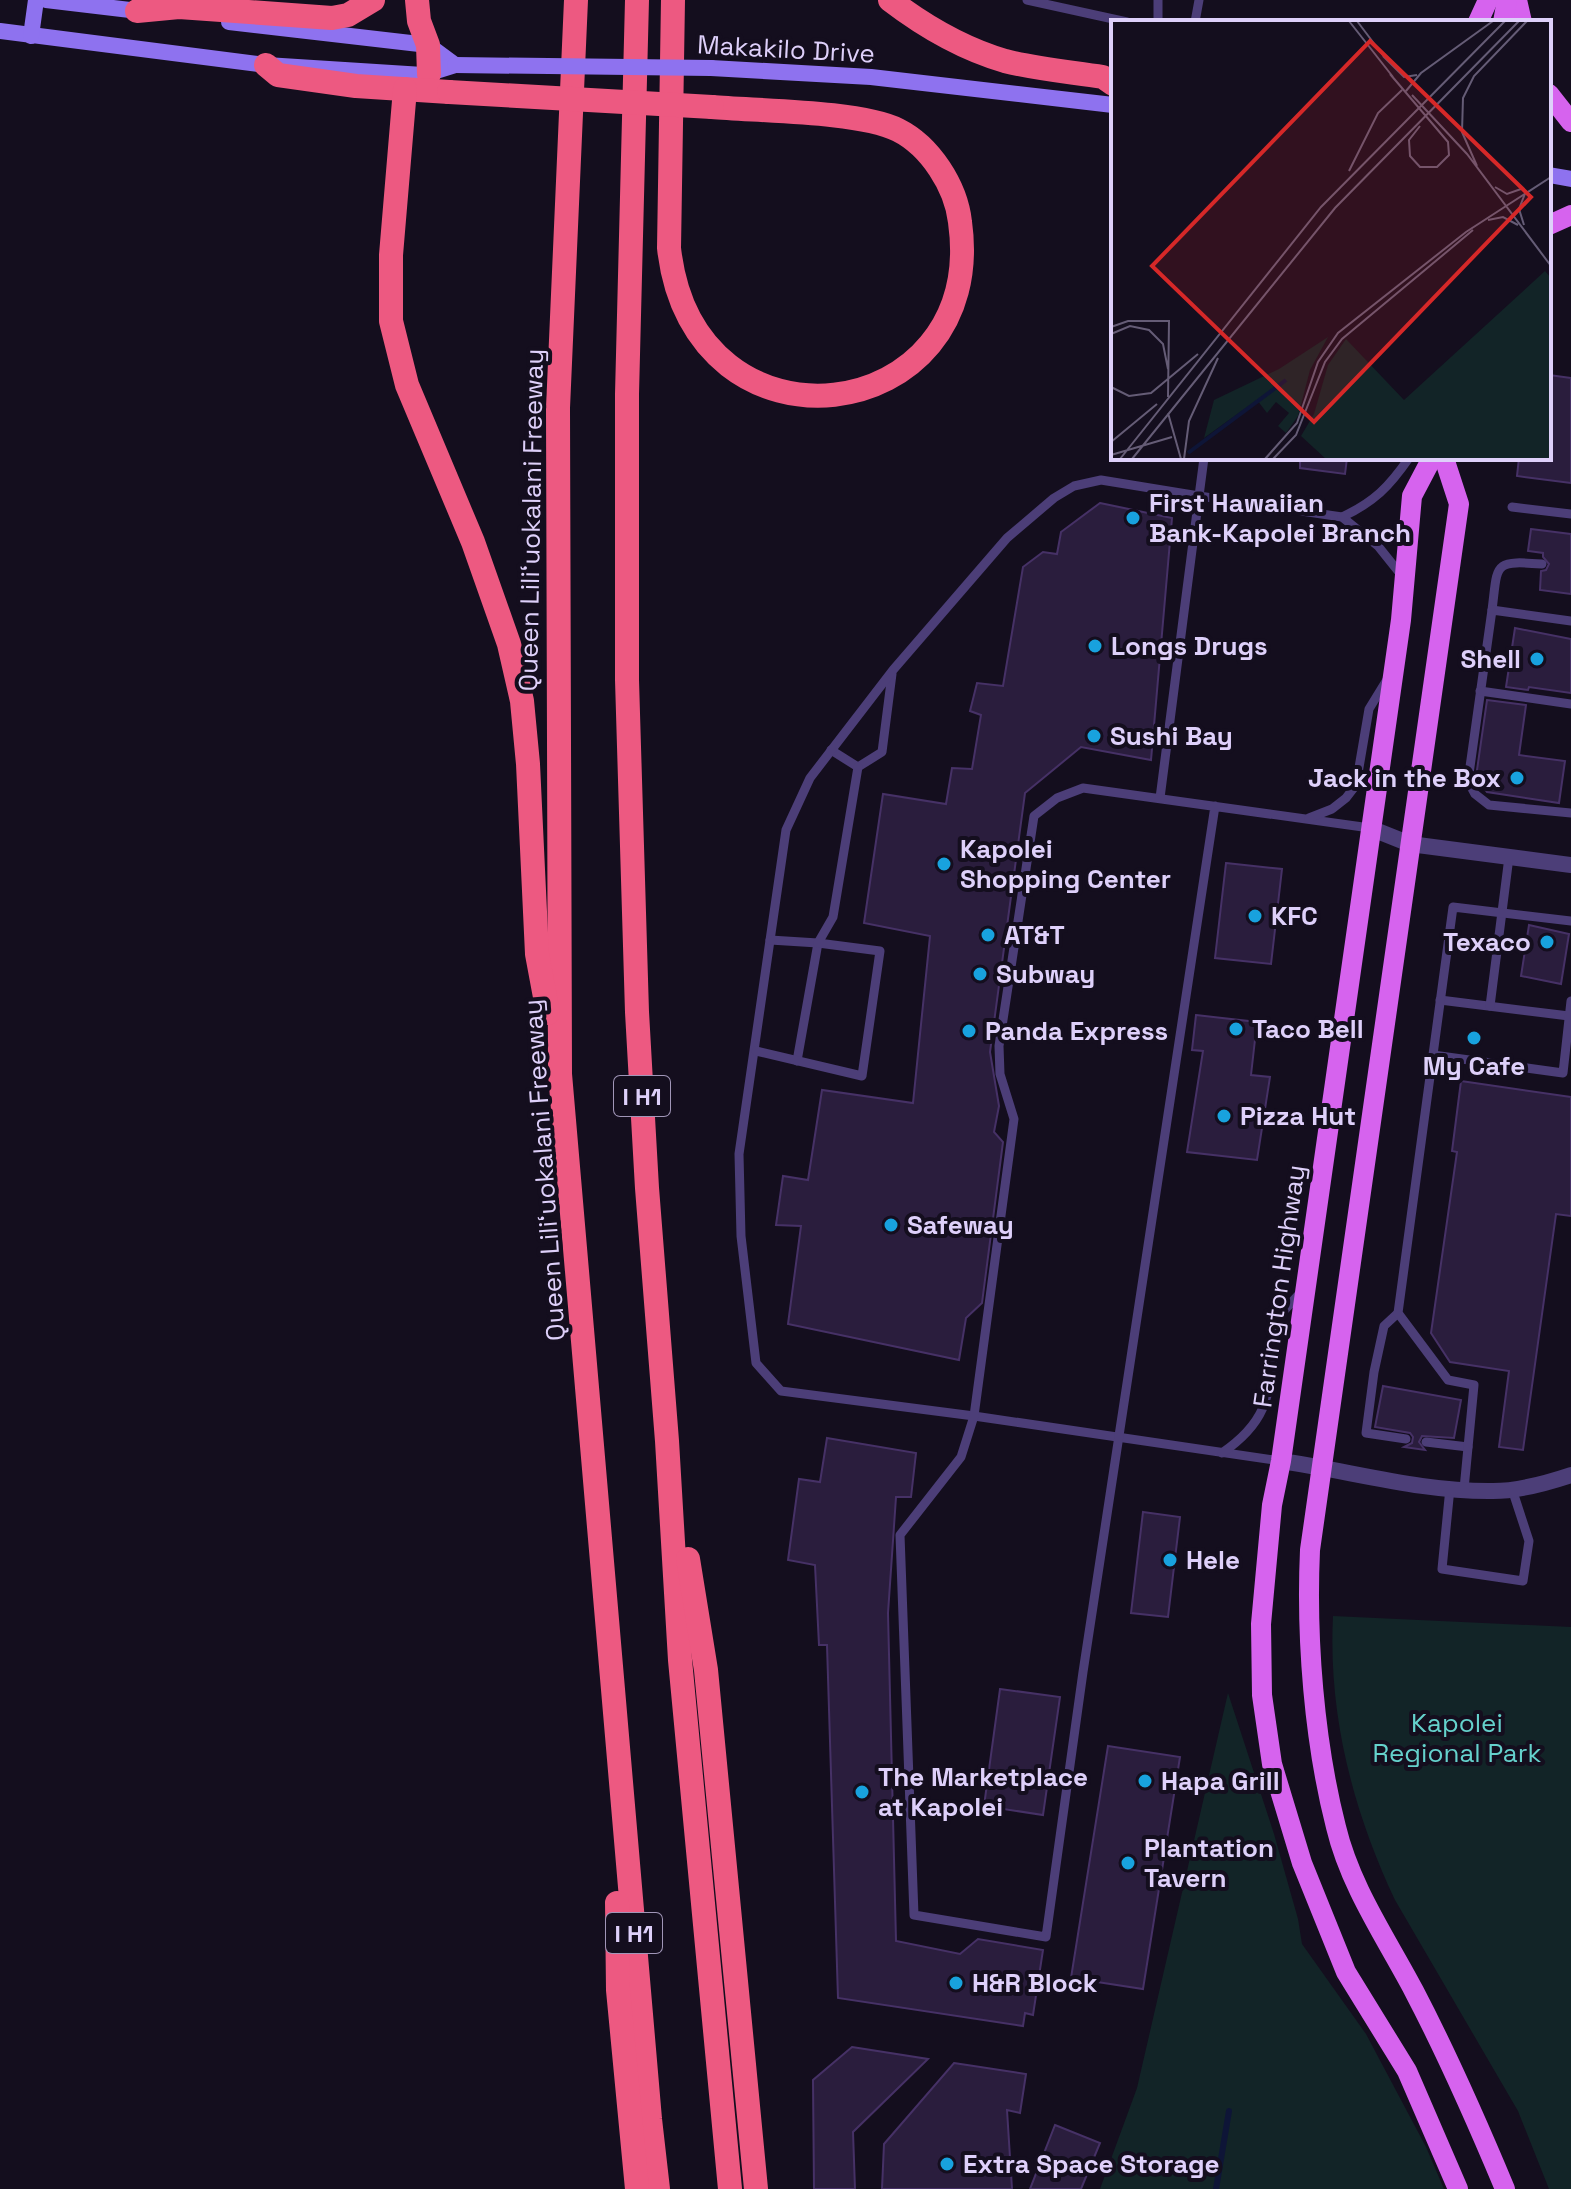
<svg xmlns="http://www.w3.org/2000/svg" width="1571" height="2189" font-family="'Space Grotesk',sans-serif">
	<style>
		.green { fill: #122427 }
		.lines { fill: none; stroke-linecap: round; stroke-linejoin: round }
		.stream { stroke: #0e1537; stroke-width: 6 }
		.building { fill: #2a1d3d; stroke: #463166; stroke-width: 2 }
		.service { stroke: #4c3e78; stroke-width: 9 }
		.minor { stroke: #4c3e78; stroke-width: 16 }
		.secondary { stroke: #8e72ef; stroke-width: 16 }
		.primary { stroke: #d663ee; stroke-width: 20 }
		.motorway { stroke: #ed5981; stroke-width: 24 }
		.secondary-bridge { stroke: #8e72ef; stroke-width: 16 }
		.motorway-bridge { stroke: #ed5981; stroke-width: 24 }
		.poi-dot { fill: #18a2de; stroke: #140e1e; stroke-width: 3 }
		.labels { text-anchor: middle; dominant-baseline: central; stroke-width: 8; stroke-linejoin: round; paint-order: stroke }
		.shield { fill: #140e1e; stroke: #a196b8; stroke-width: 2 }
		.shield-label { font-size: 24px; font-weight: bold; fill: #ded0fa }
		.street-label { font-size: 26px; fill: #ded0fa; stroke: #140e1e }
		.poi-label { font-size: 26px; font-weight: bold; fill: #ded0fa; stroke: #140e1e; text-anchor: start }
		.park-label { font-size: 26px; fill: #65d1cc; stroke: #140e1e }
		.inset-river { fill: none; stroke: #0e1537; stroke-width: 4 }
		.inset-road { fill: none; stroke: #655c76; stroke-width: 2 }
		.view { fill: #d62828; fill-opacity: 0.15; stroke: #d62828; stroke-width: 4 }
		.inset-edge { fill: none; stroke: #ded0fa; stroke-width: 4 }
	</style>
	<rect width="100%" height="100%" fill="#140e1e"/>
	<g class="green">
		<path d="M1333 1616 1571 1627V2189H1549L1518 2111 1395 1900C1353 1811 1328 1715 1333 1616Z"/>
		<polygon points="1228,1693 1274,1834 1298,1919 1302,1944 1366,2034 1426,2147 1444,2189 1100,2189 1137,2088"/>
	</g>
	<g class="lines">
		<polyline class="stream" points="1216,2189 1229,2111"/>
	</g>
	<g class="building">
		<polygon points="1549,375 1571,378 1571,483 1517,476 1519,458 1549,458"/>
		<polygon points="1300,458 1347,458 1345,474 1300,468"/>
		<polygon points="1100,503 1172,518 1151,760 1081,747 1025,793 990,1052 999,1106 994,1132 1003,1142 982,1303 966,1318 959,1360 788,1324 801,1226 776,1225 783,1176 808,1180 822,1090 913,1103 930,936 864,923 883,794 946,804 952,768 972,769 981,715 970,711 977,683 1003,686 1023,567 1043,552 1057,554 1061,532"/>
		<polygon points="1531,529 1571,534 1571,594 1540,590 1541,571 1546,570 1549,564 1543,557 1543,553 1528,551"/>
		<polygon points="1515,628 1571,639 1571,693 1529,687 1528,690 1506,687"/>
		<polygon points="1487,700 1526,705 1519,755 1565,761 1559,803 1487,792 1476,777"/>
		<polygon points="1226,863 1282,869 1271,964 1215,958"/>
		<polygon points="1529,925 1569,934 1561,984 1521,976"/>
		<polygon points="1196,1015 1257,1022 1251,1075 1270,1077 1257,1160 1187,1152 1203,1051 1192,1050"/>
		<polygon points="1461,1081 1571,1097 1571,1216 1556,1214 1523,1450 1499,1447 1509,1371 1450,1362 1431,1333 1457,1152 1452,1151"/>
		<polygon points="1383,1386 1461,1400 1454,1438 1422,1436 1419,1442 1425,1450 1404,1447 1412,1443 1413,1437 1410,1433 1375,1427"/>
		<polygon points="827,1438 916,1453 911,1497 896,1497 888,1613 896,1941 960,1954 978,1939 1043,1950 1033,2015 1025,2013 1023,2026 838,1998 827,1645 819,1645 815,1565 788,1560 799,1479 820,1482"/>
		<polygon points="1143,1512 1180,1517 1168,1617 1131,1613"/>
		<polygon points="1000,1689 1060,1697 1043,1815 984,1806"/>
		<polygon points="1108,1746 1180,1757 1143,1989 1071,1978"/>
		<polygon points="852,2047 928,2059 853,2132 855,2189 814,2189 813,2080"/>
		<polygon points="954,2063 1026,2074 1020,2113 1007,2110 1012,2189 882,2189 884,2144"/>
		<polygon points="1055,2125 1100,2143 1081,2189 1030,2189"/>
	</g>
	<g class="lines">
		<g class="service">
			<polyline points="1027,0 1127,22"/>
			<polyline points="1158,22 1158,0"/>
			<polyline points="1195,22 1199,0"/>
			<polyline points="1204,458 1199,496 1342,517 1378,546 1402,576"/>
			<polyline points="1512,507 1571,514"/>
			<path d="M1342 517C1374 502 1389 487 1409 458"/>
			<path d="M1492 610C1498 564 1492 560 1542 564"/>
			<polyline points="1571,621 1492,610 1468,781 1475,794 1489,805 1571,813"/>
			<polyline points="1480,691 1571,704"/>
			<polyline points="831,750 858,767 882,752 892,674"/>
			<polyline points="1160,798 1199,496 1101,480 1074,486 1054,498 1007,538 893,670 810,778 786,830 739,1154 741,1236 756,1363 781,1391 974,1416 1281,1461"/>
			<polyline points="1215,806 1083,1672 1046,1937 914,1915 900,1535 961,1457 974,1416 1014,1119 1000,1074 999,1046 1034,816 1057,798 1083,788 1370,828"/>
			<polyline points="1309,818 1332,809 1346,798 1356,785 1369,709 1388,678"/>
			<polyline points="770,940 818,943 797,1061"/>
			<polyline points="1440,1000 1569,1016"/>
			<polyline points="1490,1006 1509,857"/>
			<polyline points="756,1051 862,1076 880,951 818,943 833,917 858,767"/>
			<polyline points="1433,1055 1563,1073 1571,1001"/>
			<polyline points="1398,1313 1384,1326 1374,1372 1366,1433 1406,1439"/>
			<polyline points="1426,1442 1468,1447"/>
			<path d="M1222 1453C1276 1416 1268 1386 1277 1326L1281 1314 1301 1292"/>
			<polyline points="1450,1488 1442,1569 1523,1581 1529,1541 1512,1489"/>
			<polyline points="1464,1489 1474,1385 1448,1380 1398,1313 1453,907 1571,921"/>
		</g>
		<g class="minor">
			<polyline points="1370,828 1410,844 1571,865"/>
			<path d="M1281 1461C1351 1471 1422 1492 1493 1491 1519 1491 1547 1483 1571 1475"/>
		</g>
		<g class="secondary">
			<polyline points="46,0 147,12"/>
			<polyline points="229,22 428,45 455,65"/>
			<polyline points="0,31 266,65 423,75 455,65"/>
			<polyline points="31,36 36,0"/>
			<polyline points="711,68 871,77 1113,105"/>
			<polyline points="1549,175 1571,179"/>
		</g>
		<g class="primary">
			<polyline points="1517,0 1522,22"/>
			<polyline points="1478,22 1488,0"/>
			<polyline points="1503,22 1507,0"/>
			<polyline points="1549,94 1571,122"/>
			<polyline points="1549,225 1571,215"/>
			<polyline points="1432,458 1412,496 1401,620 1281,1461 1272,1505 1261,1624 1262,1695 1272,1764 1302,1863 1346,1972 1407,2071 1458,2189"/>
			<path d="M1444 458 1459 504 1310 1550C1306 1638 1314 1741 1336 1827 1350 1886 1386 1938 1414 1991 1448 2056 1477 2122 1505 2189"/>
		</g>
		<g class="motorway">
			<polyline points="417,0 419,21 428,45 429,74"/>
			<polyline points="576,0 558,408 560,1074 650,2119 658,2189"/>
			<polyline points="637,0 627,394 627,680 637,1012 647,1188 667,1441 680,1660 730,2189"/>
			<path d="M673 0 669 248C693 467 989 429 960 222 956 186 930 146 898 130 860 111 757 111 712 107"/>
			<path d="M890 0C924 26 964 49 1005 61 1037 69 1071 72 1103 77L1113 84"/>
			<polyline points="137,11 179,7 332,18 348,15 373,0"/>
			<polyline points="266,65 278,75 356,86 449,92"/>
			<polyline points="405,89 391,255 391,321 407,385 473,542 509,644 522,701 528,764 537,954 548,1013"/>
			<polyline points="688,1559 706,1670 756,2189"/>
			<polyline points="617,1903 618,1990 637,2189"/>
		</g>
		<polyline class="secondary-bridge" points="455,65 711,68"/>
		<polyline class="motorway-bridge" points="449,92 712,107"/>
	</g>
	<g class="poi-dot">
		<circle cx="1133" cy="518" r="8"/>
		<circle cx="1095" cy="646" r="8"/>
		<circle cx="1537" cy="659" r="8"/>
		<circle cx="1094" cy="736" r="8"/>
		<circle cx="1517" cy="778" r="8"/>
		<circle cx="944" cy="864" r="8"/>
		<circle cx="1255" cy="916" r="8"/>
		<circle cx="988" cy="935" r="8"/>
		<circle cx="1547" cy="942" r="8"/>
		<circle cx="980" cy="974" r="8"/>
		<circle cx="1236" cy="1029" r="8"/>
		<circle cx="969" cy="1031" r="8"/>
		<circle cx="1474" cy="1038" r="8"/>
		<circle cx="1224" cy="1116" r="8"/>
		<circle cx="891" cy="1225" r="8"/>
		<circle cx="1170" cy="1560" r="8"/>
		<circle cx="1145" cy="1781" r="8"/>
		<circle cx="862" cy="1792" r="8"/>
		<circle cx="1128" cy="1863" r="8"/>
		<circle cx="956" cy="1983" r="8"/>
		<circle cx="947" cy="2164" r="8"/>
	</g>
	<g class="labels">
		<g class="shield">
			<rect x="614" y="1076" width="56" height="40" rx="6"/>
			<rect x="606" y="1913" width="56" height="40" rx="6"/>
		</g>
		<g class="shield-label">
			<text x="642" y="1096">I H1</text>
			<text x="634" y="1933">I H1</text>
		</g>
		<g class="street-label">
			<text transform="translate(786 49) rotate(3)">Makakilo Drive</text>
			<text transform="translate(531 520) rotate(-89)">Queen Liliʻuokalani Freeway</text>
			<text transform="translate(544 1170) rotate(-94)">Queen Liliʻuokalani Freeway</text>
			<text transform="translate(1279 1286) rotate(-82)">Farrington Highway</text>
		</g>
		<g class="poi-label">
			<text x="1149" y="503">First Hawaiian<tspan x="1149" dy="30">Bank-Kapolei Branch</tspan></text>
			<text x="1111" y="646">Longs Drugs</text>
			<text x="1521" y="659" text-anchor="end">Shell</text>
			<text x="1110" y="736">Sushi Bay</text>
			<text x="1501" y="778" text-anchor="end">Jack in the Box</text>
			<text x="960" y="849">Kapolei<tspan x="960" dy="30">Shopping Center</tspan></text>
			<text x="1271" y="916">KFC</text>
			<text x="1004" y="935">AT&amp;T</text>
			<text x="1531" y="942" text-anchor="end">Texaco</text>
			<text x="996" y="974">Subway</text>
			<text x="1252" y="1029">Taco Bell</text>
			<text x="985" y="1031">Panda Express</text>
			<text x="1474" y="1066" text-anchor="middle">My Cafe</text>
			<text x="1240" y="1116">Pizza Hut</text>
			<text x="907" y="1225">Safeway</text>
			<text x="1186" y="1560">Hele</text>
			<text x="878" y="1777">The Marketplace<tspan x="878" dy="30">at Kapolei</tspan></text>
			<text x="1161" y="1781">Hapa Grill</text>
			<text x="1144" y="1848">Plantation<tspan x="1144" dy="30">Tavern</tspan></text>
			<text x="972" y="1983">H&amp;R Block</text>
			<text x="963" y="2164">Extra Space Storage</text>
		</g>
		<g class="park-label">
			<text x="1457" y="1723">Kapolei<tspan x="1457" dy="30">Regional Park</tspan></text>
		</g>
	</g>
	<g transform="translate(1111 20)">
		<rect width="440" height="440" fill="#140e1e"/>
		<path d="M434 251 440 258V439H215L190 416 203 394 217 345 235 319 293 380ZM217 317 199 350 187 396 175 413 167 406 178 393 165 382 156 393 146 380 93 418 103 380 168 349Z" fill="#122427"/>
		<path class="inset-river" d="M77 433 175 360"/>
		<path class="inset-road" d="M238 1 282 57M246 1 274 38M272 36 293 57 306 55M279 54 337 122 338 135 326 147H309L299 136 298 120 309 106M295 71 310 53 382 1M301 75 356 134 440 246M366 146 351 112 352 78 363 56 416 1M238 151 267 93 291 70M384 167 396 174 410 169M377 200 392 197 407 205M413 205 408 189 415 171M0 307 17 301H58L57 377M0 314 19 306 38 310 52 324 57 349M0 367 18 376 40 373 87 334M57 393 70 439M0 422 46 384M0 435 61 417M9 439 210 187 394 1M21 439 224 188 408 1M73 439 78 401 107 338M154 439 186 403 207 342 227 313 355 212 440 157M162 439 185 415 214 342 231 319 362 210"/>
		<path class="view" d="M259 21 420 177 203 402 41 246Z"/>
		<rect width="440" height="440" class="inset-edge"/>
	</g>
</svg>
